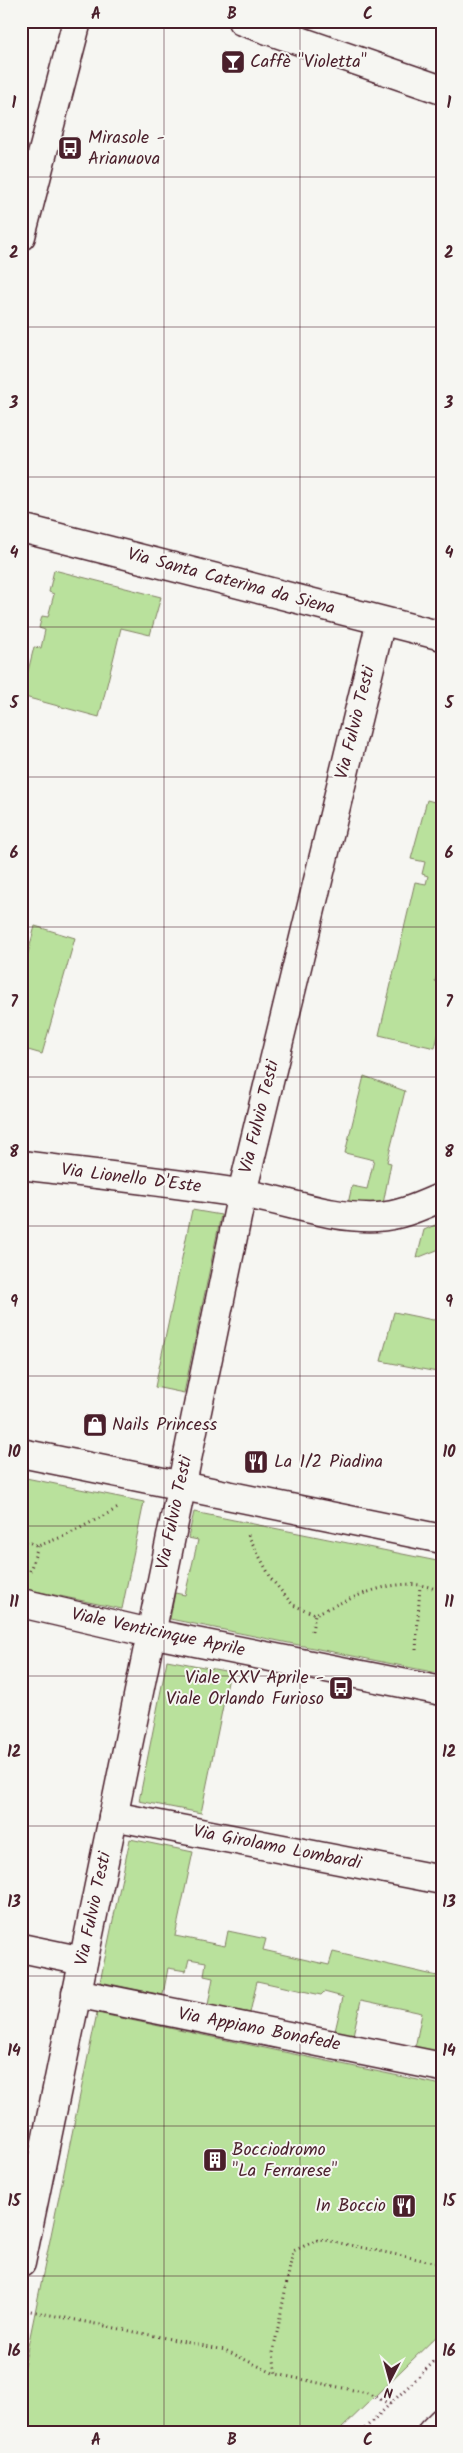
<svg xmlns="http://www.w3.org/2000/svg" width="463" height="2453" font-family="Kalam,sans-serif">
	<style>
		.green { fill: #b9e19c; stroke: #828064 }
		.lines { fill: none; stroke-linecap: round; stroke-linejoin: round }
		.minor-casing { stroke: #4a1f2b; stroke-width: 31 }
		.path { stroke: #4a1f2b; stroke-width: 3; stroke-dasharray: 1 4; stroke-linecap: butt }
		.minor { stroke: #f6f6f2; stroke-width: 28 }
		.grid { fill: none; stroke: #4a1f2b; stroke-width: 1; stroke-opacity: 0.55 }
		.labels { text-anchor: middle; dominant-baseline: central; stroke-width: 4; stroke-linejoin: round; paint-order: stroke }
		.poi-label { font-size: 18px; fill: #4a1f2b; stroke: #f6f6f2; text-anchor: start }
		.street-label { font-size: 18px; fill: #4a1f2b; stroke: #f6f6f2 }
		.neatline { fill: none; stroke: #4a1f2b; stroke-width: 2 }
		.grid-label { font-size: 16px; text-anchor: middle; font-weight: bold; fill: #4a1f2b }
	</style>
	<rect width="100%" height="100%" fill="#f6f6f2"/>
	<filter id="ink" filterUnits="userSpaceOnUse"><feTurbulence type="fractalNoise" baseFrequency=".02" numOctaves="2"/><feDisplacementMap in="SourceGraphic" scale="10" xChannelSelector="R" yChannelSelector="G"/><feConvolveMatrix kernelMatrix="1 2 1 2 8 2 1 2 1" color-interpolation-filters="sRGB"/></filter>
	<g filter="url(#ink)">
		<g class="green">
			<polygon points="54,570 161,597 150,635 121,628 99,717 21,696 21,674 27,675 34,647 41,648 45,630 39,628 42,616 48,617 54,594 49,592"/>
			<polygon points="427,800 442,804 442,960 435,981 442,983 442,1019 435,1048 379,1035 415,882 426,884 428,876 422,874 425,862 411,859"/>
			<polygon points="35,926 75,938 42,1054 21,1048 21,956 27,957"/>
			<polygon points="364,1076 405,1091 387,1162 391,1163 383,1204 347,1208 352,1186 367,1189 374,1160 345,1153"/>
			<polygon points="192,1210 221,1215 184,1393 155,1387"/>
			<polygon points="442,1222 442,1248 417,1258 424,1230"/>
			<polygon points="394,1312 433,1320 442,1317 442,1373 381,1361"/>
			<polygon points="21,1477 144,1502 122,1609 21,1588"/>
			<polygon points="194,1512 442,1562 442,1674 170,1619 175,1593 185,1595 198,1540 188,1538"/>
			<polygon points="167,1660 230,1672 201,1813 139,1801"/>
			<polygon points="130,1839 193,1852 175,1936 225,1946 228,1931 266,1939 263,1950 329,1965 333,1952 442,1977 442,2054 415,2048 422,2013 361,2000 353,2035 335,2031 343,1997 324,1992 321,1995 257,1981 250,2013 208,2005 213,1978 204,1976 206,1962 189,1959 186,1971 168,1968 163,1995 100,1982"/>
			<polygon points="97,2013 442,2085 442,2331 338,2432 21,2432 21,2380"/>
		</g>
		<g class="lines">
			<defs>
				<g id="minor">
					<polyline points="242,21 442,90"/>
					<polyline points="21,236 77,21"/>
					<polyline points="21,528 442,636"/>
					<path d="M21 1165C94 1174 167 1182 239 1193 286 1200 329 1219 377 1217 400 1216 421 1206 442 1197"/>
					<polyline points="21,1453 442,1539"/>
					<polyline points="21,1603 150,1633 442,1691"/>
					<polyline points="113,1816 442,1880"/>
					<polyline points="21,1948 83,1961"/>
					<polyline points="76,1993 442,2067"/>
					<polyline points="21,2263 242,1193 381,621"/>
					<polyline points="432,2432 442,2422"/>
				</g>
			</defs>
			<use href="#minor" class="minor-casing"/>
			<g class="path">
				<path d="M248 1535 272 1580 293 1605 315 1614C353 1598 401 1571 442 1592"/>
				<polyline points="21,1539 38,1546 67,1535 120,1507"/>
				<polyline points="30,1571 38,1546"/>
				<polyline points="312,1631 315,1614"/>
				<polyline points="416,1650 420,1585"/>
				<polyline points="21,2309 225,2350 275,2374"/>
				<polyline points="390,2404 367,2393 276,2374 273,2353 293,2251 320,2239 442,2264"/>
				<polyline points="361,2432 442,2354"/>
			</g>
			<use href="#minor" class="minor"/>
		</g>
	</g>
	<path class="grid" d="M164 21V2432M300 21V2432M21 177H442M21 327H442M21 477H442M21 627H442M21 777H442M21 927H442M21 1077H442M21 1226H442M21 1376H442M21 1526H442M21 1676H442M21 1826H442M21 1976H442M21 2126H442M21 2276H442"/>
	<defs>
		<symbol id="bar-square" viewBox="-11 -11 22 22"><rect x="-9" y="-9" width="18" height="18" rx="4" fill="#4a1f2b" stroke="#f6f6f2"/><path d="M-6-5H6L.8 .8V4.5H3.5V6h-7V4.5H-.8V.8Z" fill="#fff"/></symbol>
		<symbol id="bus-square" viewBox="-11 -11 22 22"><rect x="-9" y="-9" width="18" height="18" rx="4" fill="#4a1f2b" stroke="#f6f6f2"/><path d="M-5-6H5V4H4V6H2V4H-2V6H-4V4H-5ZM-3.5-4V0h7V-4ZM-3.5 1.2v1.5H-2V1.2ZM2 1.2v1.5H3.5V1.2Z" fill="#fff"/></symbol>
		<symbol id="shop-square" viewBox="-11 -11 22 22"><rect x="-9" y="-9" width="18" height="18" rx="4" fill="#4a1f2b" stroke="#f6f6f2"/><path d="M-5-2.5h2.3a2.7 3.5 0 0 1 5.4 0H5L5.5 6h-11ZM-1.5-2.5h3a1.5 2.3 0 0 0-3 0Z" fill="#fff"/></symbol>
		<symbol id="restaurant-square" viewBox="-11 -11 22 22"><rect x="-9" y="-9" width="18" height="18" rx="4" fill="#4a1f2b" stroke="#f6f6f2"/><path d="M-5-6h1v4h1v-4h1v4h1v-4h1v5L-1.5 .5V6h-2V.5L-5-1ZM5-6V6H3V1.5H1.5Q1.5-4 5-6Z" fill="#fff"/></symbol>
		<symbol id="building-square" viewBox="-11 -11 22 22"><rect x="-9" y="-9" width="18" height="18" rx="4" fill="#4a1f2b" stroke="#f6f6f2"/><path d="M-4-6H4V6H1V3H-1V6H-4ZM-2.5-4.3h1.7v1.8h-1.7ZM.8-4.3h1.7v1.8H.8ZM-2.5-1h1.7V.8h-1.7ZM.8-1h1.7V.8H.8Z" fill="#fff"/></symbol>
	</defs>
	<g fill-rule="evenodd">
		<use href="#bar-square" x="219" y="48" width="28" height="28"/>
		<use href="#bus-square" x="56" y="134" width="28" height="28"/>
		<use href="#shop-square" x="81" y="1411" width="28" height="28"/>
		<use href="#restaurant-square" x="242" y="1448" width="28" height="28"/>
		<use href="#bus-square" x="327" y="1674" width="28" height="28"/>
		<use href="#building-square" x="201" y="2146" width="28" height="28"/>
		<use href="#restaurant-square" x="390" y="2192" width="28" height="28"/>
	</g>
	<g class="labels">
		<g class="poi-label">
			<text x="250" y="62">Caffè "Violetta"</text>
			<text x="88" y="138">Mirasole -<tspan x="88" dy="21">Arianuova</tspan></text>
			<text x="112" y="1425">Nails Princess</text>
			<text x="274" y="1462">La 1/2 Piadina</text>
			<text x="324" y="1678" text-anchor="end">Viale XXV Aprile -<tspan x="324" dy="21">Viale Orlando Furioso</tspan></text>
			<text x="232" y="2150">Bocciodromo<tspan x="232" dy="21">"La Ferrarese"</tspan></text>
			<text x="386" y="2206" text-anchor="end">In Boccio</text>
		</g>
		<g class="street-label">
			<text transform="translate(231 582) rotate(15)">Via Santa Caterina da Siena</text>
			<text transform="translate(356 723) rotate(-76)">Via Fulvio Testi</text>
			<text transform="translate(260 1117) rotate(-76)">Via Fulvio Testi</text>
			<text transform="translate(131 1179) rotate(7)">Via Lionello D'Este</text>
			<text transform="translate(175 1513) rotate(-78)">Via Fulvio Testi</text>
			<text transform="translate(158 1633) rotate(12)">Viale Venticinque Aprile</text>
			<text transform="translate(277 1848) rotate(11)">Via Girolamo Lombardi</text>
			<text transform="translate(94 1909) rotate(-78)">Via Fulvio Testi</text>
			<text transform="translate(259 2030) rotate(11)">Via Appiano Bonafede</text>
		</g>
	</g>
	<rect width="463" height="2453" fill="none" stroke="#f6f6f2" stroke-width="55"/>
	<g transform="translate(390 2380) rotate(186)" stroke="#f6f6f2" stroke-width="4" paint-order="stroke">
	<path d="M0-4L9 19L0 12L-9 19Z" fill="#4a1f2b"/>
	<text y="-8" font-size="14" font-weight="bold" text-anchor="middle" fill="#4a1f2b">N</text>
	</g>
	<rect x="28" y="28" width="408" height="2398" class="neatline"/>
	<g class="grid-label">
		<text x="96" y="19">A</text>
		<text x="232" y="19">B</text>
		<text x="368" y="19">C</text>
		<text x="14" y="108">1</text>
		<text x="449" y="108">1</text>
		<text x="14" y="258">2</text>
		<text x="449" y="258">2</text>
		<text x="14" y="408">3</text>
		<text x="449" y="408">3</text>
		<text x="14" y="558">4</text>
		<text x="449" y="558">4</text>
		<text x="14" y="708">5</text>
		<text x="449" y="708">5</text>
		<text x="14" y="858">6</text>
		<text x="449" y="858">6</text>
		<text x="14" y="1007">7</text>
		<text x="449" y="1007">7</text>
		<text x="14" y="1157">8</text>
		<text x="449" y="1157">8</text>
		<text x="14" y="1307">9</text>
		<text x="449" y="1307">9</text>
		<text x="14" y="1457">10</text>
		<text x="449" y="1457">10</text>
		<text x="14" y="1607">11</text>
		<text x="449" y="1607">11</text>
		<text x="14" y="1757">12</text>
		<text x="449" y="1757">12</text>
		<text x="14" y="1907">13</text>
		<text x="449" y="1907">13</text>
		<text x="14" y="2056">14</text>
		<text x="449" y="2056">14</text>
		<text x="14" y="2206">15</text>
		<text x="449" y="2206">15</text>
		<text x="14" y="2356">16</text>
		<text x="449" y="2356">16</text>
		<text x="96" y="2445">A</text>
		<text x="232" y="2445">B</text>
		<text x="368" y="2445">C</text>
	</g>
</svg>
